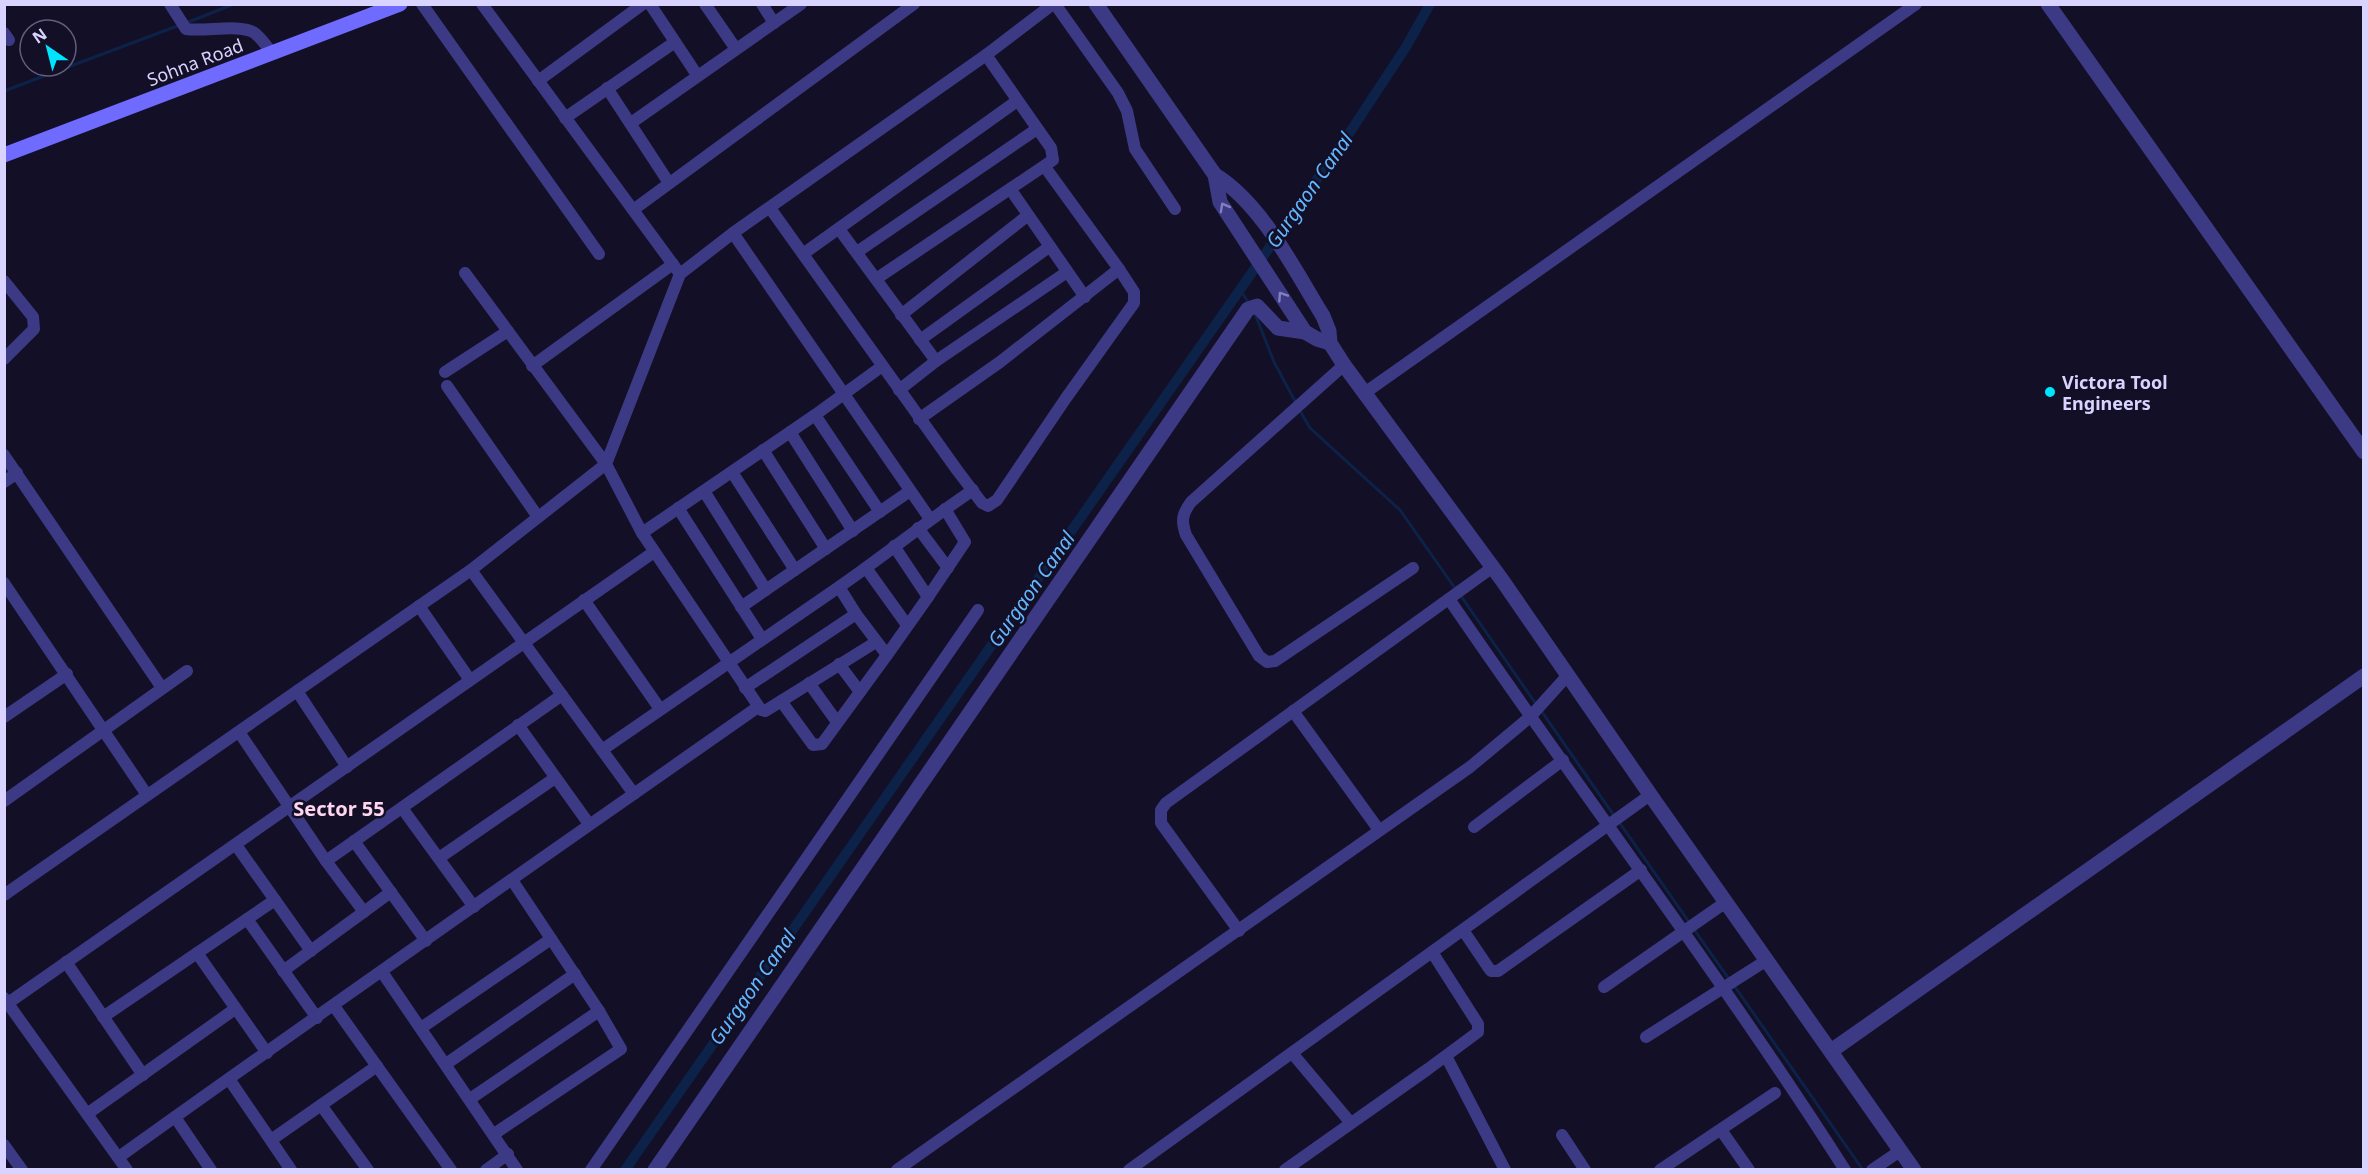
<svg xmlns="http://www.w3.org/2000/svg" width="2368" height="1174" font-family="'Noto Sans',sans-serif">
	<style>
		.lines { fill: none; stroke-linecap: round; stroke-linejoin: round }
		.stream { stroke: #0c2248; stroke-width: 3 }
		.canal { stroke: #0c2248; stroke-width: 10 }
		.minor { stroke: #3d3a85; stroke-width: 12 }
		.tertiary { stroke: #3d3a85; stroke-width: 15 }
		.secondary { stroke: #6f6bff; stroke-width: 15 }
		.oneway { stroke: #837fbc }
		.poi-dot { fill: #00e5ff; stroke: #130f26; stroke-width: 2 }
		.labels { text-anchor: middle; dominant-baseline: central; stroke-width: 5; stroke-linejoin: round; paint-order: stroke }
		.street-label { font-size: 18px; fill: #d9d4ff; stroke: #130f26 }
		.poi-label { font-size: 18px; font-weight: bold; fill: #d9d4ff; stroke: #130f26; text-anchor: start }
		.water-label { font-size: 20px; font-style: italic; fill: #62b6ff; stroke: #130f26 }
		.neighbourhood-label { font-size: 20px; font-weight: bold; fill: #ffd6f0; stroke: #130f26 }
	</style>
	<rect width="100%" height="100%" fill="#130f26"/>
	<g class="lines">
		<g class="stream">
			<polyline points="186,23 234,4"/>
			<polyline points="4,91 180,25"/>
			<polyline points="1240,290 1249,303"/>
			<polyline points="1255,314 1274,362 1296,403"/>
			<polyline points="1299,409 1310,428 1400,510 1457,591"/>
			<polyline points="1461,596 1536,704"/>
			<polyline points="1540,709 1615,817"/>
			<polyline points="1619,822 1689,922"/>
			<polyline points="1693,928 1729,979"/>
			<polyline points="1733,984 1863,1170"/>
		</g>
		<polyline class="canal" points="625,1170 1348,135 1406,47 1430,4"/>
		<g class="minor">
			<path d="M170 4 186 29C204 32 238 24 253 32 260 36 267 47 272 53"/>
			<polyline points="422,4 599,254"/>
			<polyline points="482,4 680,274"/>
			<polyline points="650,4 697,75"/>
			<polyline points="705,4 736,49"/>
			<polyline points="762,4 774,23"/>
			<polyline points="1055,4 1118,93 1127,111 1135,149 1175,209"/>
			<polyline points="4,33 9,40"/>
			<polyline points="538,81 643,4"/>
			<polyline points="607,88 669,183"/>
			<polyline points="565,118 675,42"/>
			<polyline points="631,123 801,4"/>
			<polyline points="1011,190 1085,297"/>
			<polyline points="770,208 957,470 982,503 988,506 997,500 1066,398 1134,303 1134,292 1119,269 1045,167"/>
			<polyline points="633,210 914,4"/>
			<polyline points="839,229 936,361"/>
			<polyline points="733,233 930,519"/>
			<polyline points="857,252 1037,129"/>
			<polyline points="803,254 1017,101"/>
			<polyline points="465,273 606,464 642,533 761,710 765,711 770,708 876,642"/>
			<polyline points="876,279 1053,160 1051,148 986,55"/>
			<polyline points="4,281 33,317 34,329 4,359"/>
			<polyline points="901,315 1027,216"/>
			<polyline points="920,340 1049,247"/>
			<path d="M1344 365 1191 502C1182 514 1181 521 1186 535L1259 656 1267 662 1275 661 1413 568"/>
			<polyline points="532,366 673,264"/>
			<polyline points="445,372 508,331"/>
			<polyline points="447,386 538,517"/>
			<polyline points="899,390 936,361 1067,272"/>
			<polyline points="1366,392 1916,4"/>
			<polyline points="815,415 880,512"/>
			<polyline points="919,419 1000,362 1119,269"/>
			<polyline points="790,432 853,531"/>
			<polyline points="763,450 826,549"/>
			<polyline points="4,455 162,688"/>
			<polyline points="732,472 795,570"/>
			<polyline points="4,482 17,473"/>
			<polyline points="704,491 766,590"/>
			<polyline points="678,508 762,639"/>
			<polyline points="918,528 948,568"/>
			<polyline points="642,533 815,415 881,367"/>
			<polyline points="866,568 907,625"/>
			<polyline points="471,570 634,794"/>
			<polyline points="4,583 147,795"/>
			<polyline points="839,587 856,614 887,655 928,597 894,546"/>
			<polyline points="928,597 965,542 945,509"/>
			<path d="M1449 599C1579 790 1720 974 1845 1170"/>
			<polyline points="584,600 660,709"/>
			<polyline points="419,606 470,680"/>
			<polyline points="741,607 910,491"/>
			<polyline points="839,664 860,692"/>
			<polyline points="809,683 837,722"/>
			<polyline points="745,688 856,614"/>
			<polyline points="297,691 347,767"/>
			<polyline points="781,701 813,745 822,744 887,655"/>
			<polyline points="1293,711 1379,830"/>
			<polyline points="4,717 67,674"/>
			<polyline points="518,725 589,824"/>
			<polyline points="239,732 326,861 562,695"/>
			<path d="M602 750C681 695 760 641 839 587 885 555 927 521 973 490"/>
			<polyline points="4,801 187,671"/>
			<polyline points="402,808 474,907"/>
			<polyline points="1474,827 1563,760"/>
			<polyline points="354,841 426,941"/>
			<polyline points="236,845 311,951"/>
			<polyline points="439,858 555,778"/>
			<polyline points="326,861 364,912"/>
			<polyline points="4,895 471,570 606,464 680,274 733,233 986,55 1053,4"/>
			<polyline points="247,919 317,1018"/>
			<polyline points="1463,930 1488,967 1491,971 1498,971 1641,870"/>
			<polyline points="1239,931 1161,823 1161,810 1166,803 1493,567"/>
			<polyline points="197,953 267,1053"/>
			<polyline points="66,962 143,1075"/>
			<polyline points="283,971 391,892"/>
			<polyline points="382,972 517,1170"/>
			<polyline points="1604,987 1726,902"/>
			<polyline points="4,998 127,1170"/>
			<polyline points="8,1003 654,552"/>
			<polyline points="334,1006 451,1170"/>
			<polyline points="103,1017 275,900"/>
			<polyline points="421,1028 551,939"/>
			<polyline points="1646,1037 1767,960"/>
			<polyline points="1292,1053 1350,1122"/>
			<polyline points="1446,1056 1505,1170"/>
			<polyline points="446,1064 575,974"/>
			<polyline points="229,1079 291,1170"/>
			<polyline points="470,1099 599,1011"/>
			<polyline points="321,1105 368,1170"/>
			<polyline points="87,1114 235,1009"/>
			<polyline points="175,1117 211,1170"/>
			<polyline points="1721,1130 1749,1170"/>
			<polyline points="494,1134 621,1049 599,1011 512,880"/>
			<polyline points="1562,1135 1585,1170"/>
			<polyline points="271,1140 377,1066"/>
			<polyline points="4,1145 22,1170"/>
			<path d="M119 1157C331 1005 545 856 758 707"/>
			<polyline points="486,1170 508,1154"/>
			<polyline points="591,1170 978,610"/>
			<polyline points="897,1170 1470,767 1530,717 1568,675"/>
			<polyline points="1129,1170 1650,795"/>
			<polyline points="1285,1170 1428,1069 1478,1032 1478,1024 1432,952"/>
			<polyline points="1660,1170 1775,1093"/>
			<polyline points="1872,1170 1900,1151"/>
		</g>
		<g class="tertiary">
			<polyline points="1096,4 1215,175 1220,202 1305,332 1317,339 1330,343"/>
			<polyline points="2048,4 2364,452"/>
			<path d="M1215 175C1262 204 1294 269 1323 316L1329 331 1330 343 1344 365 1502 580 1656 803 1914 1170"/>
			<polyline points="1831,1051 2364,676"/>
			<polyline points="655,1170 1248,309 1257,306 1278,328 1305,332"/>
		</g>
		<polyline class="secondary" points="4,155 400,4"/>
	</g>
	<defs><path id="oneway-chevron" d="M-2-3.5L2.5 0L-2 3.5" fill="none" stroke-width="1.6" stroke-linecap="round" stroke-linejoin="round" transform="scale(1.5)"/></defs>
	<g class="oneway">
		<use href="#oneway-chevron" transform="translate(1224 207) rotate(-119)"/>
		<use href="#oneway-chevron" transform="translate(1282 296) rotate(-124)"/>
	</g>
	<circle class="poi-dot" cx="2050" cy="392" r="6"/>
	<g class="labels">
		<g class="street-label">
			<text transform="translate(195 62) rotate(-21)">Sohna Road</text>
		</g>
		<g class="poi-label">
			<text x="2062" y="382">Victora Tool<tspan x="2062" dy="21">Engineers</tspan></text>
		</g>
		<g class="water-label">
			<text transform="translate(1309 190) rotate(-55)">Gurgaon Canal</text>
			<text transform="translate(1031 589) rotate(-55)">Gurgaon Canal</text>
			<text transform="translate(752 987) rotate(-55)">Gurgaon Canal</text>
		</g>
		<g class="neighbourhood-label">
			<text x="339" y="808">Sector 55</text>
		</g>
	</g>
	<rect width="2368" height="1174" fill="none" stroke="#d9d4ff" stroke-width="12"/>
	<g transform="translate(48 48) rotate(325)"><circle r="28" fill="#130f26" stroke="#625e7d" stroke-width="1.5"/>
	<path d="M0-4.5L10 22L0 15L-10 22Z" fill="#00e5ff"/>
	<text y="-9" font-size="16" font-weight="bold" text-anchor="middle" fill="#d9d4ff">N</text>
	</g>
</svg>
